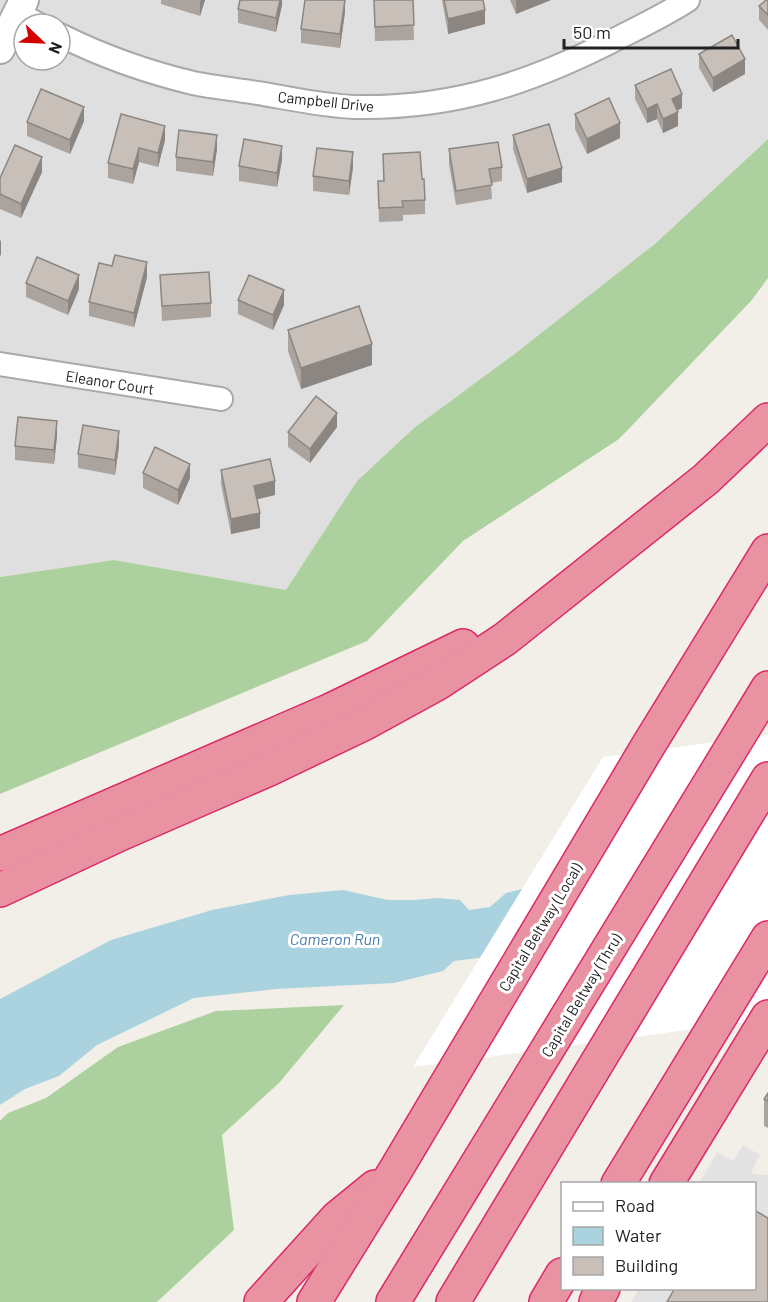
<svg xmlns="http://www.w3.org/2000/svg" width="768" height="1302" font-family="Barlow,sans-serif">
	<style>
		.residential { fill: #e0dfdf; fill-rule: evenodd }
		.forest { fill: #add19e }
		.parking { fill: #e2e2e2 }
		.water { fill: #aad3df }
		.pier { fill: #fff }
		.lines { fill: none; stroke-linecap: round; stroke-linejoin: round }
		.minor-casing { stroke: #a9a9a9; stroke-width: 26 }
		.tertiary-casing { stroke: #a9a9a9; stroke-width: 32 }
		.motorway-casing { stroke: #dc2a67; stroke-width: 36 }
		.minor { stroke: #fff; stroke-width: 22 }
		.tertiary { stroke: #fff; stroke-width: 28 }
		.motorway { stroke: #e892a2; stroke-width: 33 }
		.wall { fill: #aba49e }
		.shaded-wall { fill: #8b8681 }
		.building { fill: #c7bfb8; stroke: #8b8681; stroke-width: 1.5 }
		.labels { text-anchor: middle; dominant-baseline: central; stroke-width: 6; stroke-linejoin: round; paint-order: stroke }
		.street-label { font-size: 15px; fill: #222; stroke: #fff }
		.water-label { font-size: 16px; font-style: italic; fill: #4a7aab; stroke: #fff }
	</style>
	<rect width="100%" height="100%" fill="#f2efe9"/>
	<path class="residential" d="M0 0H768V139L656 243 517 352 414 428 357 481 286 591 114 560 0 577ZM24 24H60V60H24Z"/>
	<g class="forest">
		<polygon points="768,139 768,278 751,301 619,439 463,541 367,641 0,794 0,577 114,560 286,590 357,481 414,428 517,352 656,243"/>
		<polygon points="344,1005 279,1083 222,1135 234,1230 157,1302 0,1302 0,1121 8,1113 46,1098 118,1047 216,1011"/>
	</g>
	<g class="parking">
		<polygon points="743,1145 760,1155 751,1172 754,1174 768,1175 768,1244 755,1236 754,1184 699,1184 717,1152 733,1161"/>
		<polygon points="639,1289 690,1289 682,1302 631,1302"/>
	</g>
	<polygon class="water" points="627,863 574,946 454,961 443,971 394,983 276,989 194,998 97,1045 59,1076 25,1089 0,1105 0,999 111,940 212,910 289,895 343,890 388,900 413,900 438,898 460,900 469,910 490,907 506,893"/>
	<polygon class="pier" points="768,735 768,1019 413,1067 603,757"/>
	<g class="lines">
		<defs>
			<g id="minor">
				<polyline points="17,13 38,24"/>
				<path d="M60 35C102 56 147 72 193 83 212 87 232 89 251 92 284 97 322 106 355 107 456 109 536 81 624 35 646 24 668 13 688 0"/>
				<polyline points="0,364 221,399"/>
			</g>
			<polyline id="tertiary" points="0,49 24,0"/>
			<g id="motorway">
				<polyline points="0,854 329,711 463,646"/>
				<polyline points="0,890 122,833 269,769 365,723 438,683 505,639 706,479 768,420"/>
				<polyline points="618,1184 768,938"/>
				<polyline points="666,1184 768,1017"/>
				<polyline points="261,1302 337,1218 375,1187"/>
				<polyline points="314,1302 395,1171 648,746 768,551"/>
				<polyline points="393,1302 768,688"/>
				<polyline points="453,1302 768,779"/>
				<polyline points="546,1302 562,1275"/>
				<polyline points="596,1302 603,1288"/>
			</g>
		</defs>
		<use href="#minor" class="minor-casing"/>
		<use href="#tertiary" class="tertiary-casing"/>
		<use href="#motorway" class="motorway-casing"/>
		<use href="#minor" class="minor"/>
		<use href="#tertiary" class="tertiary"/>
		<use href="#motorway" class="motorway"/>
	</g>
	<g class="wall">
		<polygon points="161,0 205,0 200,16 161,4"/>
		<polygon points="282,0 282,5 276,32 238,23 238,9"/>
		<polygon points="374,0 413,0 414,40 375,41"/>
		<polygon points="442,0 483,0 485,24 448,34"/>
		<polygon points="510,0 551,0 516,14"/>
		<polygon points="768,0 768,30 759,20 759,6"/>
		<polygon points="345,12 340,48 301,43 301,29"/>
		<polygon points="699,54 745,74 713,92 699,68"/>
		<polygon points="635,85 682,108 678,110 678,126 663,133 657,119 647,123 635,99"/>
		<polygon points="121,114 165,140 158,167 139,162 133,184 108,178 108,163"/>
		<polygon points="575,114 620,138 587,154 575,129"/>
		<polygon points="84,121 70,154 27,136 27,122"/>
		<polygon points="513,135 562,182 527,193 513,149"/>
		<polygon points="217,149 213,176 176,171 176,157"/>
		<polygon points="449,149 502,167 502,181 491,183 492,199 456,205 449,164"/>
		<polygon points="383,154 422,179 425,200 425,214 403,215 403,221 379,222 378,181 383,181"/>
		<polygon points="282,160 277,187 239,181 239,166"/>
		<polygon points="353,167 349,195 313,191 313,176"/>
		<polygon points="42,172 21,218 0,209 0,178"/>
		<polygon points="112,266 147,277 134,327 89,316 89,302"/>
		<polygon points="160,275 211,303 211,317 162,321"/>
		<polygon points="26,283 79,289 68,315 26,297"/>
		<polygon points="238,300 284,305 273,330 238,314"/>
		<polygon points="288,330 372,365 301,389 288,351"/>
		<polygon points="337,427 310,463 288,447 288,432"/>
		<polygon points="57,436 54,464 15,460 15,446"/>
		<polygon points="119,446 115,475 78,468 78,454"/>
		<polygon points="221,470 275,495 257,499 260,528 231,534 221,484"/>
		<polygon points="143,473 190,478 178,505 143,488"/>
		<polygon points="768,1093 768,1128 764,1126 764,1099"/>
	</g>
	<g class="shaded-wall">
		<polygon points="201,0 205,0 200,16 200,2"/>
		<polygon points="280,0 282,0 282,5 276,32 276,18"/>
		<polygon points="345,0 345,12 340,48 340,34"/>
		<polygon points="516,0 551,0 516,14"/>
		<polygon points="485,10 485,24 448,34 448,19"/>
		<polygon points="745,59 745,74 713,92 713,78"/>
		<polygon points="682,94 682,108 672,113 672,99"/>
		<polygon points="657,104 657,119 647,123 647,109"/>
		<polygon points="84,107 84,121 70,154 70,140"/>
		<polygon points="678,112 678,126 663,133 663,119"/>
		<polygon points="620,123 620,138 587,154 587,139"/>
		<polygon points="165,126 165,140 158,167 158,153"/>
		<polygon points="217,135 217,149 213,176 213,162"/>
		<polygon points="282,146 282,160 277,187 277,173"/>
		<polygon points="139,148 139,162 133,184 133,169"/>
		<polygon points="353,152 353,167 349,195 349,181"/>
		<polygon points="42,157 42,172 21,218 21,204"/>
		<polygon points="562,168 562,182 527,193 527,179"/>
		<polygon points="1,239 1,254 0,257 0,242"/>
		<polygon points="147,262 147,277 134,327 134,313"/>
		<polygon points="79,275 79,289 68,315 68,301"/>
		<polygon points="284,290 284,305 273,330 273,315"/>
		<polygon points="372,344 372,365 301,389 301,368"/>
		<polygon points="337,413 337,427 310,463 310,449"/>
		<polygon points="57,421 57,436 54,464 54,450"/>
		<polygon points="119,431 119,446 115,475 115,460"/>
		<polygon points="190,464 190,478 178,505 178,490"/>
		<polygon points="275,481 275,495 254,500 254,486"/>
		<polygon points="260,513 260,528 231,534 231,519"/>
	</g>
	<g class="building">
		<polygon points="240,0 280,0 276,18 238,9"/>
		<polygon points="305,0 345,0 340,34 301,29"/>
		<polygon points="374,0 413,0 414,25 375,27"/>
		<polygon points="444,0 483,0 485,10 448,19"/>
		<polygon points="766,0 768,0 768,15 759,6"/>
		<polygon points="732,35 745,59 713,78 699,54"/>
		<polygon points="671,69 682,94 672,99 678,112 663,119 657,104 647,109 635,85"/>
		<polygon points="41,89 84,107 70,140 27,122"/>
		<polygon points="609,98 620,123 587,139 575,114"/>
		<polygon points="121,114 165,126 158,153 139,148 133,169 108,163"/>
		<polygon points="549,124 562,168 527,179 513,135"/>
		<polygon points="179,130 217,135 213,162 176,157"/>
		<polygon points="244,139 282,146 277,173 239,166"/>
		<polygon points="498,142 502,167 489,169 492,185 456,191 449,149"/>
		<polygon points="15,145 42,157 21,204 0,194 0,178"/>
		<polygon points="317,148 353,152 349,181 313,176"/>
		<polygon points="420,152 422,179 424,179 425,200 402,201 403,207 379,208 378,181 384,181 383,154"/>
		<polygon points="115,255 147,262 134,313 89,302 99,263 112,266"/>
		<polygon points="37,257 79,275 68,301 26,283"/>
		<polygon points="209,272 211,303 162,306 160,275"/>
		<polygon points="249,275 284,290 273,315 238,300"/>
		<polygon points="359,306 372,344 301,368 288,330"/>
		<polygon points="316,396 337,413 310,449 288,432"/>
		<polygon points="18,417 57,421 54,450 15,446"/>
		<polygon points="83,425 119,431 115,460 78,454"/>
		<polygon points="155,447 190,464 178,490 143,473"/>
		<polygon points="270,459 275,481 254,486 260,513 231,519 221,470"/>
		<polygon points="768,1093 768,1101 764,1099"/>
		<polygon points="754,1210 768,1218 768,1302 667,1302 675,1288 754,1288"/>
	</g>
	<g class="labels">
		<g class="street-label">
			<text transform="translate(326 101) rotate(6)">Campbell Drive</text>
			<text transform="translate(110 382) rotate(9)">Eleanor Court</text>
			<text transform="translate(540 927) rotate(-59)">Capital Beltway (Local)</text>
			<text transform="translate(581 995) rotate(-59)">Capital Beltway (Thru)</text>
		</g>
		<g class="water-label">
			<text x="335" y="938">Cameron Run</text>
		</g>
	</g>
	<rect x="561" y="1182" width="195" height="108" fill="#ffffff" stroke="#a7a7a7" stroke-width="1.5"/>
	<rect x="573" y="1202" width="30" height="9" fill="#ffffff" stroke="#a7a7a7" stroke-width="1.5"/>
	<text x="615" y="1212" font-size="18" fill="#222222">Road</text>
	<rect x="573" y="1227" width="30" height="18" fill="#aad3df" stroke="#a7a7a7" stroke-width="1.5"/>
	<text x="615" y="1242" font-size="18" fill="#222222">Water</text>
	<rect x="573" y="1257" width="30" height="18" fill="#c7bfb8" stroke="#a7a7a7" stroke-width="1.5"/>
	<text x="615" y="1272" font-size="18" fill="#222222">Building</text>
	<g transform="translate(42 42) rotate(113)"><circle r="28" fill="#ffffff" stroke="#a7a7a7" stroke-width="1.5"/>
	<path d="M0-4.5L10 22L0 15L-10 22Z" fill="#d40000"/>
	<text y="-9" font-size="16" font-weight="bold" text-anchor="middle" fill="#222222">N</text>
	</g>
	<path d="M564 39v9h174v-9" fill="none" stroke="#222222" stroke-width="3"/>
	<text x="573" y="39" font-size="18" fill="#222222" stroke="#ffffff" stroke-width="4.5" paint-order="stroke">50 m</text>
</svg>
